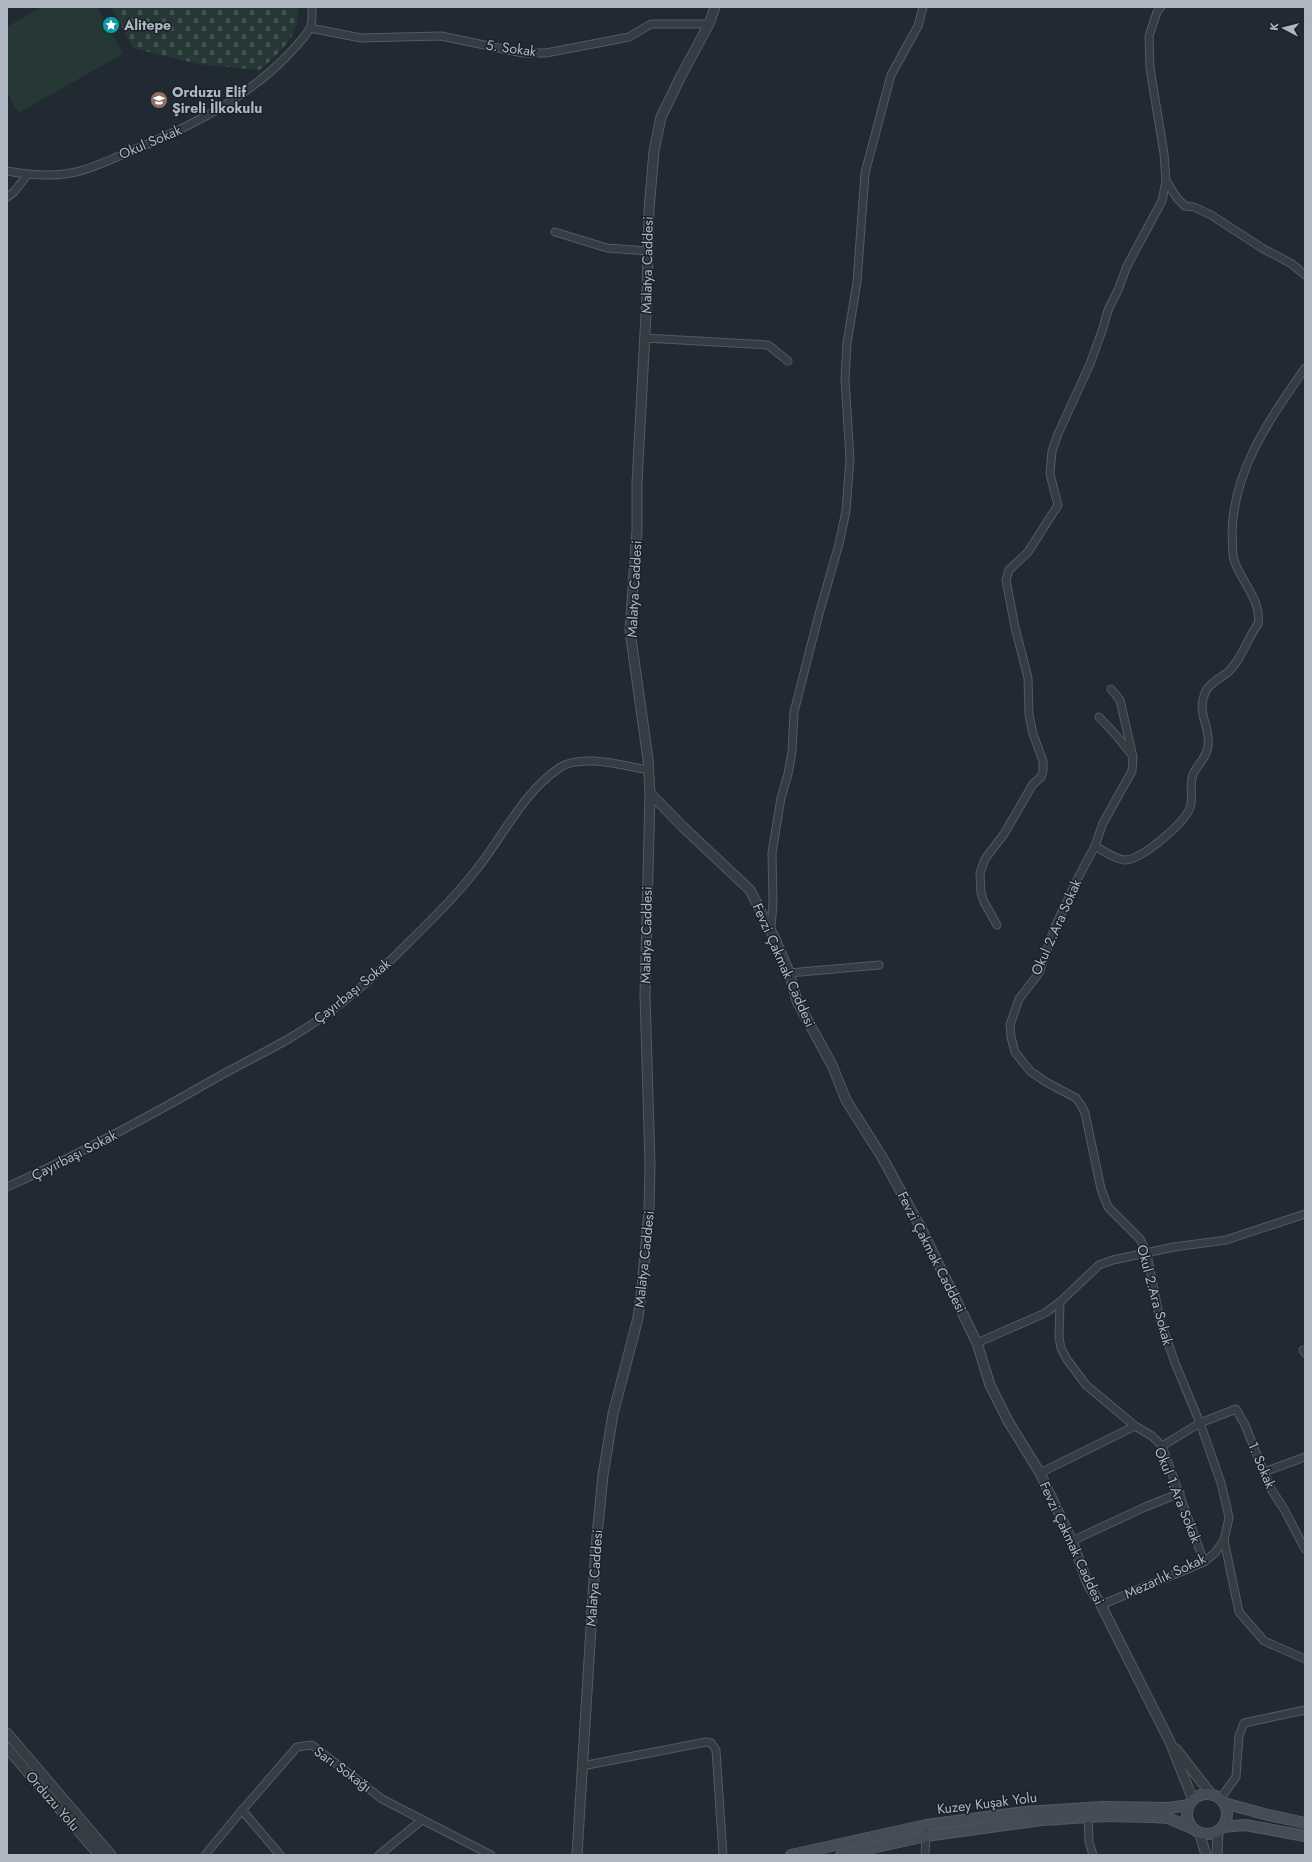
<svg xmlns="http://www.w3.org/2000/svg" width="1312" height="1862" font-family="Jost,sans-serif">
	<style>
		.grass { fill: #263836 }
		.cemetery { fill: url(#cemetery-stones) }
		.lines { fill: none; stroke-linecap: round; stroke-linejoin: round }
		.minor-casing { stroke: #525a62; stroke-width: 9 }
		.tertiary-casing { stroke: #525a62; stroke-width: 11 }
		.secondary-casing { stroke: #525a62; stroke-width: 12 }
		.minor { stroke: #343c44; stroke-width: 7 }
		.tertiary { stroke: #343c44; stroke-width: 9 }
		.secondary { stroke: #434c57; stroke-width: 10 }
		.labels { text-anchor: middle; dominant-baseline: central; stroke-width: 3; stroke-linejoin: round; paint-order: stroke }
		.poi-label { font-size: 14px; font-weight: bold; fill: #aeb7c1; stroke: #1a2129; text-anchor: start }
		.street-label { font-size: 14px; fill: #aeb7c1; stroke: #1a2129 }
	</style>
	<defs>
		<pattern id="cemetery-stones" width="16" height="16" patternUnits="userSpaceOnUse"><rect width="16" height="16" fill="#263836"/><path d="M2 7V4a2 2 0 0 1 4 0v3zM10 15v-3a2 2 0 0 1 4 0v3z" fill="#435351"/></pattern>
	</defs>
	<rect width="100%" height="100%" fill="#212a33"/>
	<polygon class="grass" points="42,7 97,7 123,54 18,113 7,92 7,27"/>
	<path class="cemetery" d="M111 7H298C300 35 279 54 259 70L199 64 133 48Z"/>
	<g class="lines">
		<defs>
			<g id="minor">
				<polyline points="310,28 361,38 441,36 523,53 546,53 629,37 651,24 709,24"/>
				<path d="M7 171C29 175 54 177 76 172 93 168 109 160 124 154 183 130 242 102 287 56 294 48 305 38 310 28 313 21 312 14 312 7"/>
				<polyline points="1166,181 1177,198 1185,206 1194,207 1211,215 1262,248 1292,264 1305,275"/>
				<polyline points="7,197 14,192 28,174"/>
				<polyline points="555,232 607,248 647,251"/>
				<polyline points="645,338 768,345 788,361"/>
				<polyline points="1099,717 1115,734 1132,755"/>
				<path d="M1095 846C1102 850 1116 860 1125 860 1143 859 1183 824 1190 808 1194 797 1188 784 1194 772 1199 763 1207 757 1208 746 1211 726 1196 714 1205 693 1208 684 1220 678 1227 673 1241 661 1247 639 1258 624 1262 600 1241 582 1234 560 1232 553 1233 543 1232 536 1232 471 1270 419 1305 368"/>
				<polyline points="997,925 984,902 981,893 980,873 985,859 1004,834 1033,784 1041,777 1043,771 1043,761 1033,734 1029,715 1028,678 1015,627 1006,580 1009,570 1028,552 1058,505 1050,474 1052,451 1058,434 1090,364 1103,328 1108,310 1118,290 1127,266 1162,201 1166,181 1164,154 1150,68 1149,36 1157,12 1161,7"/>
				<polyline points="771,928 773,903 772,853 781,798 788,774 792,752 794,712 819,614 839,544 846,511 850,458 845,379 847,343 857,282 865,173 891,75 918,26 923,7"/>
				<polyline points="789,973 879,965"/>
				<path d="M7 1187C79 1155 148 1117 216 1078 241 1064 266 1052 290 1038 328 1016 363 987 394 957 422 929 452 901 476 870 504 835 522 794 559 768 581 753 624 766 649 770"/>
				<polyline points="1060,1302 1059,1337 1061,1348 1066,1358 1086,1385 1135,1426 1152,1436 1162,1446 1204,1562"/>
				<polyline points="977,1343 1045,1313 1060,1302 1099,1265 1113,1260 1174,1247 1226,1240 1305,1214"/>
				<polyline points="1303,1350 1305,1353"/>
				<polyline points="1162,1446 1200,1423 1236,1409 1245,1425 1271,1489 1284,1509 1305,1549"/>
				<polyline points="1264,1472 1305,1457"/>
				<polyline points="1040,1473 1135,1426"/>
				<polyline points="1224,1540 1239,1612 1264,1641 1305,1659"/>
				<polyline points="1072,1541 1145,1507 1180,1493"/>
				<polyline points="1101,1605 1204,1562 1215,1553 1224,1540 1229,1518 1226,1504 1221,1483 1200,1423 1175,1363 1160,1320 1147,1254 1140,1239 1108,1207 1101,1189 1085,1113 1081,1105 1076,1098 1046,1082 1030,1071 1015,1052 1011,1037 1010,1025 1019,999 1039,973 1055,927 1079,876 1095,846 1103,823 1132,771 1133,757 1120,700 1111,689"/>
				<polyline points="582,1766 706,1742 711,1743 716,1750 723,1855"/>
				<polyline points="1220,1799 1236,1777 1239,1736 1244,1723 1305,1710"/>
				<polyline points="242,1810 280,1855"/>
				<polyline points="1088,1817 1089,1842 1093,1855"/>
				<polyline points="205,1855 238,1815 297,1747 312,1745 382,1799 491,1855"/>
				<polyline points="379,1855 422,1820"/>
				<polyline points="925,1855 926,1833"/>
			</g>
			<g id="tertiary">
				<polyline points="650,793 683,827 750,890 775,939 789,972 797,1001 832,1065 846,1100 882,1157 922,1230 977,1343 990,1385 1008,1421 1040,1473 1072,1541 1088,1584 1101,1605 1170,1742 1193,1800"/>
				<polyline points="7,1733 111,1855"/>
				<polyline points="7,1748 99,1855"/>
				<polyline points="1176,1749 1211,1794"/>
				<polyline points="1199,1832 1206,1855"/>
				<polyline points="577,1855 596,1546 603,1475 613,1414 638,1318 642,1288 649,1210 650,1164 645,995 650,793 648,759 630,631 637,530 637,483 647,295 649,210 654,151 661,117 681,76 709,24 715,7"/>
				<polyline points="1217,1855 1218,1831"/>
			</g>
			<g id="secondary">
				<circle cx="1207" cy="1814" r="20"/>
				<polyline points="1224,1803 1268,1815 1305,1823"/>
				<polyline points="1222,1827 1245,1825 1305,1836"/>
				<polyline points="791,1855 926,1825 1025,1812 1103,1807 1169,1808 1189,1805"/>
				<polyline points="841,1855 926,1836 1042,1820 1104,1816 1154,1817 1168,1818 1194,1829"/>
			</g>
		</defs>
		<use href="#minor" class="minor-casing"/>
		<use href="#tertiary" class="tertiary-casing"/>
		<use href="#secondary" class="secondary-casing"/>
		<use href="#minor" class="minor"/>
		<use href="#tertiary" class="tertiary"/>
		<use href="#secondary" class="secondary"/>
	</g>
	<defs>
		<symbol id="sight-disc" viewBox="-11 -11 22 22"><circle r="9.5" fill="#0f9aa8" stroke="#1a2129"/><path d="M0-6L1.8-2.2L6-1.7L2.9 1.2L3.7 5.4L0 3.3L-3.7 5.4L-2.9 1.2L-6-1.7L-1.8-2.2Z" fill="#fff"/></symbol>
		<symbol id="school-disc" viewBox="-11 -11 22 22"><circle r="9.5" fill="#8d6e63" stroke="#1a2129"/><path d="M0-5L7-2L0 1L-7-2ZM-4 1L0 2.5L4 1V4Q0 6-4 4Z" fill="#fff"/></symbol>
	</defs>
	<g fill-rule="evenodd">
		<use href="#sight-disc" x="101" y="15" width="20" height="20"/>
		<use href="#school-disc" x="149" y="90" width="20" height="20"/>
	</g>
	<g class="labels">
		<g class="poi-label">
			<text x="124" y="25">Alitepe</text>
			<text x="172" y="92">Orduzu Elif<tspan x="172" dy="16">Şireli İlkokulu</tspan></text>
		</g>
		<g class="street-label">
			<text transform="translate(511 48) rotate(8)">5. Sokak</text>
			<text transform="translate(150 142) rotate(-23)">Okul Sokak</text>
			<text transform="translate(647 265) rotate(-89)">Malatya Caddesi</text>
			<text transform="translate(634 589) rotate(-87)">Malatya Caddesi</text>
			<text transform="translate(1056 927) rotate(-66)">Okul 2.Ara Sokak</text>
			<text transform="translate(646 935) rotate(-89)">Malatya Caddesi</text>
			<text transform="translate(784 965) rotate(66)">Fevzi Çakmak Caddesi</text>
			<text transform="translate(352 991) rotate(-39)">Çayırbaşı Sokak</text>
			<text transform="translate(74 1155) rotate(-27)">Çayırbaşı Sokak</text>
			<text transform="translate(932 1252) rotate(63)">Fevzi Çakmak Caddesi</text>
			<text transform="translate(644 1259) rotate(-84)">Malatya Caddesi</text>
			<text transform="translate(1155 1295) rotate(75)">Okul 2.Ara Sokak</text>
			<text transform="translate(1262 1465) rotate(67)">1. Sokak</text>
			<text transform="translate(1178 1495) rotate(68)">Okul 1.Ara Sokak</text>
			<text transform="translate(1072 1543) rotate(65)">Fevzi Çakmak Caddesi</text>
			<text transform="translate(1165 1576) rotate(-25)">Mezarlık Sokak</text>
			<text transform="translate(594 1578) rotate(-86)">Malatya Caddesi</text>
			<text transform="translate(343 1769) rotate(36)">Sarı Sokağı</text>
			<text transform="translate(53 1801) rotate(49)">Orduzu Yolu</text>
			<text transform="translate(987 1803) rotate(-7)">Kuzey Kuşak Yolu</text>
		</g>
	</g>
	<rect width="1312" height="1862" fill="none" stroke="#aeb7c1" stroke-width="16"/>
	<g transform="translate(1284 28) rotate(277)" stroke="#1a2129" stroke-width="3" paint-order="stroke">
	<path d="M0-3L7 15L0 10L-7 15Z" fill="#aeb7c1"/>
	<text y="-6" font-size="11" font-weight="bold" text-anchor="middle" fill="#aeb7c1">K</text>
	</g>
</svg>
